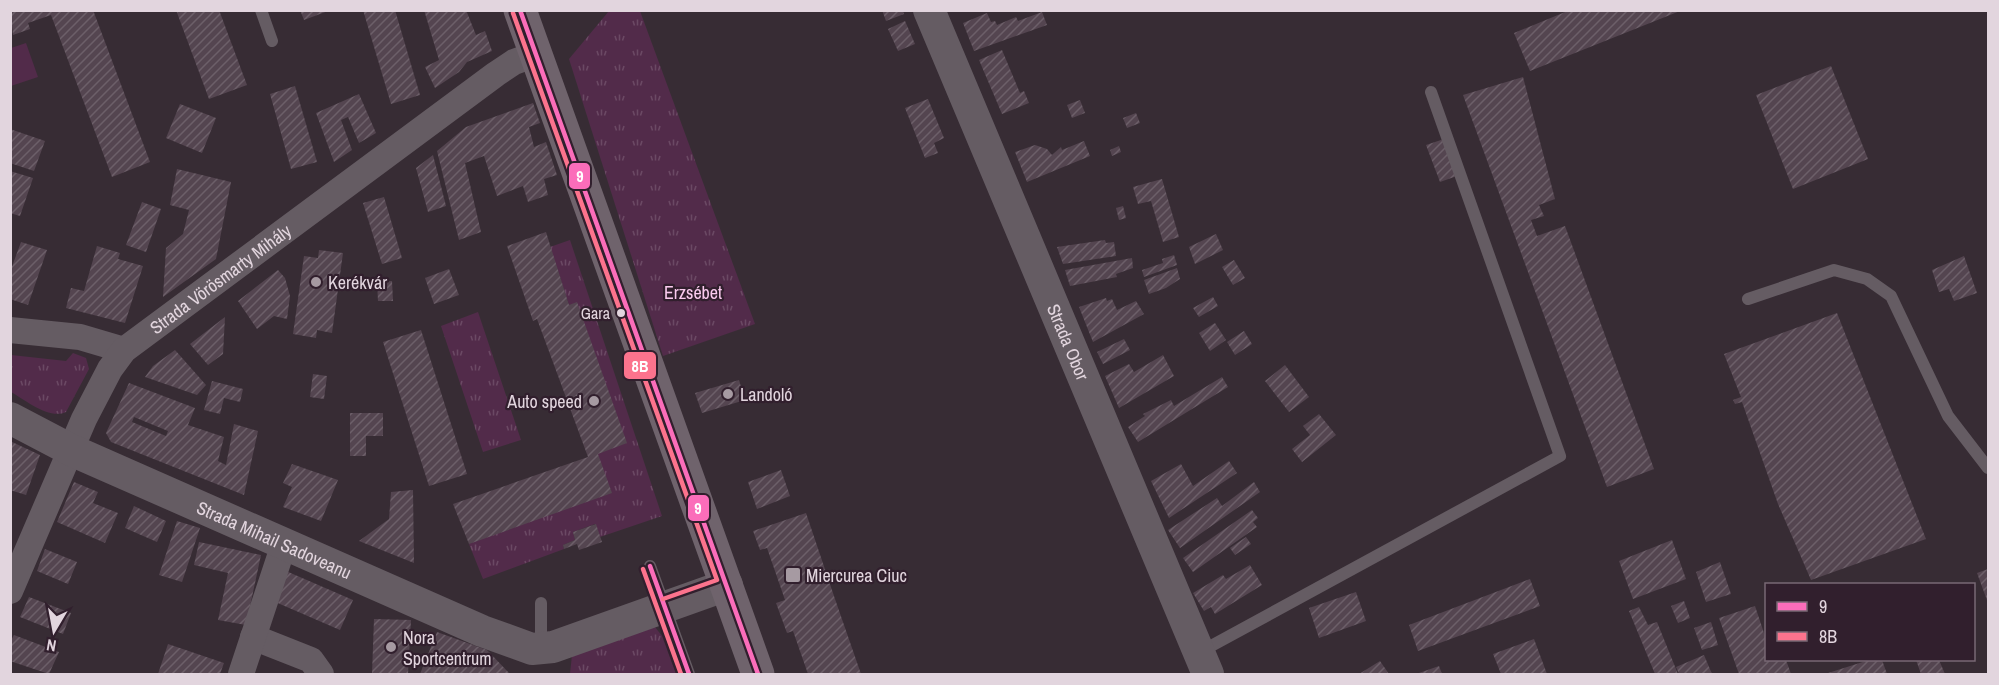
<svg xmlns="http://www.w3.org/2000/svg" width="1999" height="685" font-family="'Archivo Narrow',sans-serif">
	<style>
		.grass { fill: url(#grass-tufts) }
		.pitch { fill: #522b4a }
		.building { fill: url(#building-hatch); fill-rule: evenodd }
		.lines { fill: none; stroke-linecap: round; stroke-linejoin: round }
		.service { stroke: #655c63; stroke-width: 12 }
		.minor { stroke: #655c63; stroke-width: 26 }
		.tertiary { stroke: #655c63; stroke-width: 32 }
		.primary { stroke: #6f636c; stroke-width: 33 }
		.bus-1-casing { stroke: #311f2d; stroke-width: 9 }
		.bus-2-casing { stroke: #311f2d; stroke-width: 9 }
		.bus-1 { stroke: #fb6dba; stroke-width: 4.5 }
		.bus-2 { stroke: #fc738d; stroke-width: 4.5 }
		.poi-dot { fill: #a69aa2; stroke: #311f2d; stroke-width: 2 }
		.bus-dot { fill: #e2d5de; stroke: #311f2d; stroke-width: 2 }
		.labels { text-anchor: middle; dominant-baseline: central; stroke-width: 4.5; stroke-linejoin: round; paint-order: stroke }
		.bus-label { font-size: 16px; fill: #e2d5de; stroke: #311f2d; text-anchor: end }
		.street-label { font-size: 18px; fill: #e2d5de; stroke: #311f2d }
		.poi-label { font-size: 18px; fill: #e2d5de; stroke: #311f2d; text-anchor: start }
		.park-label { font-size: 18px; fill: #fbcbef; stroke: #311f2d }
		.line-badge { stroke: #311f2d; stroke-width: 2 }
		.badge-label { font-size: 16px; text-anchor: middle; font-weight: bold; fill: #fff }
	</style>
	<defs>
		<pattern id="grass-tufts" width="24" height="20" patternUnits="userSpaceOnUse" patternTransform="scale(1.5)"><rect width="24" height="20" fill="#522b4a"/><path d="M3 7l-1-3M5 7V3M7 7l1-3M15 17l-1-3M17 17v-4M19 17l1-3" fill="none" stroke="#6b4964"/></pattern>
		<pattern id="building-hatch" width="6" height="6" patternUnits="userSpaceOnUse" patternTransform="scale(1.5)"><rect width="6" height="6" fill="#544550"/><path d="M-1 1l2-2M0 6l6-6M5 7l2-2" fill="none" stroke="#6c5f69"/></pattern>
	</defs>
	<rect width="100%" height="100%" fill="#372c34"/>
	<g class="grass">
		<polygon points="609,11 640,11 755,324 663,356 569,59"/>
		<polygon points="570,240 662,516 600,537 595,524 573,532 575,540 563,545 564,549 483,579 469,544 598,454 577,303 569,305 550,247"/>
		<polygon points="478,312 521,440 483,452 441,326"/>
		<path d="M73 353 86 358 89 369 66 412C50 420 25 400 11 392V355L66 361Z"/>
		<polygon points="655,627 662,636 676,674 570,674 572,655"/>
	</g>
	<polygon class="pitch" points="26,43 38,77 11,86 11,48"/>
	<g class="building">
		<polygon points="10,10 93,10 150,162 112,177 51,15 28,23 30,29 13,35"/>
		<polygon points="176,10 219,10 247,85 209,99"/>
		<polygon points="300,10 328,10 328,11 304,20"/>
		<polygon points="363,10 395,10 420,95 391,104"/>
		<polygon points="424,10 466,10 476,35 485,31 492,51 467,62 459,72 435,88 425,67 439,60"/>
		<polygon points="882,10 903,10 904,14 886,21"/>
		<polygon points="1570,10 1680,10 1680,11 1530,71 1514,33"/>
		<polygon points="1042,12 1047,25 974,51 963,23 987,13 991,22 995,21 997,25 1016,17 1018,21"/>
		<polygon points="905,21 915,44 898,51 888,29"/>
		<polygon points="1002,50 1020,93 1024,91 1029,103 1002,114 979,60"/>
		<polygon points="1831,66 1868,159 1793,189 1756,95"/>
		<polygon points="1523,77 1555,199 1539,205 1544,216 1531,220 1537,236 1565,226 1654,469 1607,487 1463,95"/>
		<polygon points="295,86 317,162 291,169 270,94"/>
		<polygon points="359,94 376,133 359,143 348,117 341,120 352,150 334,162 316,113"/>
		<polygon points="928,99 944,138 934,143 938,153 925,158 905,108"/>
		<polygon points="1080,100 1085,113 1072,118 1067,105"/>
		<polygon points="533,103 540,123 529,127 534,147 546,142 557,175 544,179 548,195 528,202 523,186 497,196 484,156 465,163 481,232 459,240 437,151 466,127"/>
		<polygon points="180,104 216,118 202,153 166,138"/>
		<polygon points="1136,113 1140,123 1127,128 1123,118"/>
		<polygon points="10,129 45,141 34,171 10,163"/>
		<polygon points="1444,139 1457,176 1440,182 1426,145"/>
		<polygon points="1084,141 1090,156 1027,182 1015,152 1035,145 1047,149 1052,155 1061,147 1062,150"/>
		<polygon points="1119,146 1121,152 1112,156 1110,150"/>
		<polygon points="433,155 446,206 428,212 416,168"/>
		<polygon points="177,169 231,182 216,259 163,297 166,248 183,234 189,210 170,205"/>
		<polygon points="10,171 33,178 20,216 10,213"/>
		<polygon points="1162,179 1179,237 1163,242 1151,201 1138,204 1133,187"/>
		<polygon points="384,197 402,258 382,264 363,203"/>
		<polygon points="142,202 161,209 146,252 126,245"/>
		<polygon points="1123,206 1126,218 1119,220 1116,208"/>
		<polygon points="546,232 569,305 577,302 627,443 598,454 612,493 469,544 453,504 588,457 537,319 533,321 507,246"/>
		<polygon points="1216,234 1223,250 1195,264 1189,247"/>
		<polygon points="1105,240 1106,243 1114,242 1116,256 1063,264 1057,247"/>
		<polygon points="21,242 47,250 28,305 10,299 10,272"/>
		<polygon points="97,246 120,253 118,259 143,266 125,323 66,308 71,288 84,291"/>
		<polygon points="319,250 343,253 332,333 317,330 316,338 293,334 304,256 318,258"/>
		<polygon points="1174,255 1177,265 1144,277 1142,270 1163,263 1162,259"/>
		<polygon points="1964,256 1977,293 1954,301 1949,289 1939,292 1932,270"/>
		<polygon points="1132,258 1133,268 1116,274 1117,277 1070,286 1065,270"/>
		<polygon points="1234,260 1245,278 1233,285 1222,267"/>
		<polygon points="1177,268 1180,279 1166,288 1149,294 1144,280"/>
		<polygon points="449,269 459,295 434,304 425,278"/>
		<polygon points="278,270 285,278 290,296 287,319 274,316 257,329 238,301"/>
		<polygon points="392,281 393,301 378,301 377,282"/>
		<polygon points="1213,297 1218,306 1199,317 1193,308"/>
		<polygon points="1106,298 1107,301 1112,299 1117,310 1136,301 1144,314 1093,342 1079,307"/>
		<polygon points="1837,313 1926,539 1811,580 1778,504 1742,402 1735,404 1733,400 1741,397 1724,354"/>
		<polygon points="225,317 223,354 208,365 190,344"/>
		<polygon points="1215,323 1226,340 1210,351 1199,333"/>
		<polygon points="421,330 467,474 429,486 383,342"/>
		<polygon points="1244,331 1252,344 1235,355 1227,342"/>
		<polygon points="1124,339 1130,350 1103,364 1097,352"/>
		<polygon points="175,350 206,385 197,395 145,377 153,366"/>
		<polygon points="1163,355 1174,376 1119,408 1105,376 1129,364 1134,372"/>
		<polygon points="1285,365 1309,397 1289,412 1265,381"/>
		<polygon points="313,374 327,376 324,399 310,397"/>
		<polygon points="1222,377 1228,387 1138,442 1128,427 1145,416 1143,414 1171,400 1174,406"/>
		<polygon points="739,380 745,400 702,413 695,393"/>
		<polygon points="212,381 243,389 240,402 224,398 220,414 204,410"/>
		<path d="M129 383 195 408 188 425 224 437 218 461 226 465 234 424 258 431 244 495 111 442 106 433ZM134 417 168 431 166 436 132 422Z"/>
		<polygon points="350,413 383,413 383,436 366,436 366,456 350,456"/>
		<polygon points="1319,414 1336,435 1302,462 1292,449 1310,435 1303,426"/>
		<polygon points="10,441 40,455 26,495 10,490"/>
		<polygon points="1229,461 1237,473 1169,518 1151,481 1181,464 1193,486"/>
		<polygon points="292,464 338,480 321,521 283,507 292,487 283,483"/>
		<polygon points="781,470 790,496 757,509 748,482"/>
		<polygon points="74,482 98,492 93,503 118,513 105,543 57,522"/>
		<polygon points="1254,482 1260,492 1180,548 1168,530 1217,498 1222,506"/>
		<polygon points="413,490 414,563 359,541 389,519 391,492"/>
		<polygon points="134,506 166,521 157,542 125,528"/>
		<polygon points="1252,510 1258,518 1253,522 1257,527 1193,572 1183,558"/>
		<polygon points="806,513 835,599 861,674 808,674 793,631 787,633 776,603 785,600 767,548 760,550 753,531"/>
		<polygon points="177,521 200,528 182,582 159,575"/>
		<polygon points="596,524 602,542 579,550 577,544 564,549 563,545 575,540 573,532"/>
		<polygon points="1246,537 1251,544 1235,555 1230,548"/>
		<polygon points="1672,540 1686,579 1633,599 1619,561"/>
		<polygon points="199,542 261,555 246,625 218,620 228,573 194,565"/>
		<polygon points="45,549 77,562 68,584 37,571"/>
		<polygon points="1720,562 1731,594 1706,602 1696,572"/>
		<polygon points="1250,565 1262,585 1215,614 1211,607 1204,611 1193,593 1223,575 1226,579"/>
		<polygon points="1988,569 1988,603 1977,573"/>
		<polygon points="286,571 353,600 340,630 273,601"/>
		<polygon points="1530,579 1540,606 1418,651 1409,625"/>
		<polygon points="1356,592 1366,621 1319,638 1309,608"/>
		<polygon points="29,597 71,613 63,634 20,617"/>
		<polygon points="1684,601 1690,618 1678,623 1671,606"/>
		<polygon points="1755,606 1766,639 1766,660 1786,660 1791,674 1739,674 1719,618"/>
		<polygon points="1639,607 1648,625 1657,622 1678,674 1655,674 1629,611"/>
		<polygon points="374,619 411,620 408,674 372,674"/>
		<polygon points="1711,622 1718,645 1702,650 1694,628"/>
		<polygon points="437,632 487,650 510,674 420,674"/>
		<polygon points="14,635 59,652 49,674 10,661 10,642"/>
		<polygon points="1534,639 1547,674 1501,674 1493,654"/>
		<polygon points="168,644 224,663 220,674 158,674"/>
		<polygon points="1704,655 1712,674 1679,674 1676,667"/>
		<polygon points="1869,660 1882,660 1887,674 1825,674"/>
		<polygon points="1916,660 1939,660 1945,674 1921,674"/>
		<polygon points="1380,661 1389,674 1359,674"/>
		<polygon points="1439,666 1442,674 1416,674"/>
	</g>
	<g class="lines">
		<g class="service">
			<polyline points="261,10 272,41"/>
			<polyline points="1748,299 1834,270 1867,279 1891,296 1948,416 1988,468"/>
			<polyline points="650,566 689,674"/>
			<polyline points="541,603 541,648"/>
			<polyline points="1200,652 1560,456 1431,92"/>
		</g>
		<g class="minor">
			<polyline points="10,330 80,337 124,350"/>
			<path id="s1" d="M10 591 84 419 110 369 124 350 496 74 514 62 536 54"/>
			<polyline points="253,637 311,660 321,674"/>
			<polyline points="241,674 284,544"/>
		</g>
		<g class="tertiary">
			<path id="s2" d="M929 10 1208 674"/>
			<path id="s3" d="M10 418 71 450 482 631 532 649 553 647 727 585"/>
		</g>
		<polyline class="primary" points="520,10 758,674"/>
		<defs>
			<g id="bus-1">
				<polyline points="520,10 758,674"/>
				<polyline points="650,566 689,674"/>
			</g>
			<g id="bus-2">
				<polyline points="513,13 717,580 663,599"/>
				<polyline points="643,569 681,674"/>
			</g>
		</defs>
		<use href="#bus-1" class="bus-1-casing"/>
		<use href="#bus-2" class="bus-2-casing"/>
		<use href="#bus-1" class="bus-1"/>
		<use href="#bus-2" class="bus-2"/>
	</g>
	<g class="poi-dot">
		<circle cx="316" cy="282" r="6"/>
		<circle cx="728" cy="394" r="6"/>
		<circle cx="594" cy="401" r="6"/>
		<rect x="785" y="567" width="16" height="16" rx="3"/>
		<circle cx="391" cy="647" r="6"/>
	</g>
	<circle class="bus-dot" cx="621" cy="313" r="5"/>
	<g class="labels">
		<g class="bus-label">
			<text x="610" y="313">Gara</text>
		</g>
		<g class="street-label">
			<text stroke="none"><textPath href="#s1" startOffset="387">Strada Vörösmarty Mihály</textPath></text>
			<text stroke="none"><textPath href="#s2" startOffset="360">Strada Obor</textPath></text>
			<text stroke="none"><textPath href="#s3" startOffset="291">Strada Mihail Sadoveanu</textPath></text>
		</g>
		<g class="poi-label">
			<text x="328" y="282">Kerékvár</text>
			<text x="740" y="394">Landoló</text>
			<text x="582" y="401" text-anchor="end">Auto speed</text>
			<text x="806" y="575">Miercurea Ciuc</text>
			<text x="403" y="637">Nora<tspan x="403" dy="21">Sportcentrum</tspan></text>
		</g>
		<g class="park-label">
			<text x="693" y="292">Erzsébet</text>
		</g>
	</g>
	<g class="line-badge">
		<rect x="568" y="162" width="23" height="28" rx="6" fill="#fb6dba"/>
		<rect x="623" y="351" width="34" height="29" rx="6" fill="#fc738d"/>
		<rect x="687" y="494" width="23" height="28" rx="6" fill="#fb6dba"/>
	</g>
	<g class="badge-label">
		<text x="580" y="182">9</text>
		<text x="640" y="372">8B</text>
		<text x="698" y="514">9</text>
	</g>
	<rect width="1999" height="685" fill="none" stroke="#e2d5de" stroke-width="24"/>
	<rect x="1765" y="583" width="210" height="78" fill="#311f2d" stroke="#786874" stroke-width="1.5"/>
	<rect x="1777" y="602" width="30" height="9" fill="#fb6dba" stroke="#786874" stroke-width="1.5"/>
	<text x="1819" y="613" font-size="18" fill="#e2d5de">9</text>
	<rect x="1777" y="632" width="30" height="9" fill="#fc738d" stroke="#786874" stroke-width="1.5"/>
	<text x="1819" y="643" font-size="18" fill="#e2d5de">8B</text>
	<g transform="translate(54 631) rotate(190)" stroke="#311f2d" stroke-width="4.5" paint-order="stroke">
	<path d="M0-4.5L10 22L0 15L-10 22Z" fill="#e2d5de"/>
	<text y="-9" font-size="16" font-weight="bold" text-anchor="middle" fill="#e2d5de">N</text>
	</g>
</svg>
